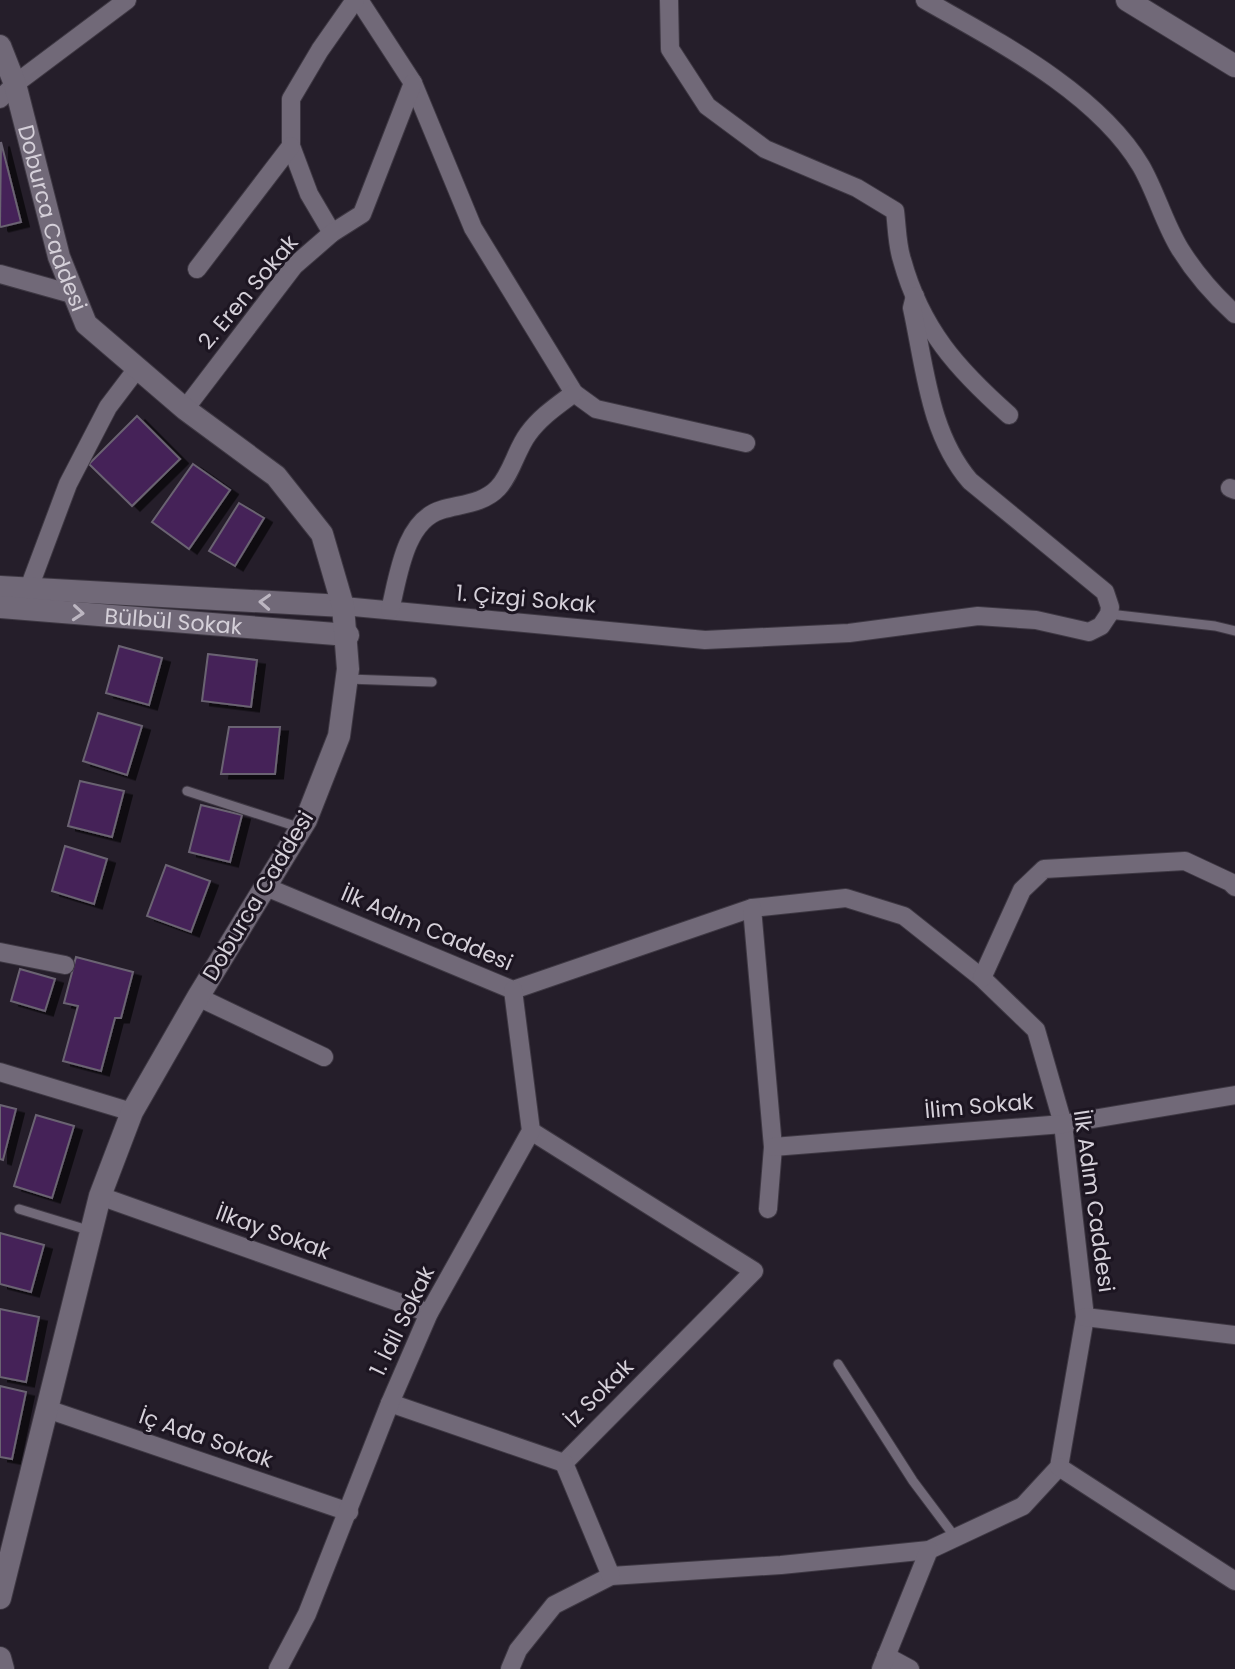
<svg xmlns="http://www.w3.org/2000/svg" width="1235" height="1669" font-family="Poppins,sans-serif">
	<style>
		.building { fill: #442259; stroke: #6b6372; stroke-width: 2; filter: url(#shadow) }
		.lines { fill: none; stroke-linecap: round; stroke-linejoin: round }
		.service-casing { stroke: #3e3843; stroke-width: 11 }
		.minor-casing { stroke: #3e3843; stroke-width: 20 }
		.tertiary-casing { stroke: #3e3843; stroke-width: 24 }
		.secondary-casing { stroke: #3e3843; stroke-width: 24 }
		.service { stroke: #716978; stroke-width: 9 }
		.minor { stroke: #716978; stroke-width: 18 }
		.tertiary { stroke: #716978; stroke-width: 22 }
		.secondary { stroke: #716978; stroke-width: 22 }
		.oneway { stroke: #bcb6c1 }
		.labels { text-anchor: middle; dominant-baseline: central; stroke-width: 6; stroke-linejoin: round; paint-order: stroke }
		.street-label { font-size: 22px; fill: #d5d0d9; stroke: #1c1521 }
	</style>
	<defs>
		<filter id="shadow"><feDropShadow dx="8" dy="4.5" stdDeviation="0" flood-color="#0009"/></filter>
	</defs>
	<rect width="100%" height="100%" fill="#251e2a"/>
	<g class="building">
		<polygon points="1,142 21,222 1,227 0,226"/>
		<polygon points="137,416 180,459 132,506 89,464"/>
		<polygon points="193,464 230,490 189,549 152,522"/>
		<polygon points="239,503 264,518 235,566 209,551"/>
		<polygon points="119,646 162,658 149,705 106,693"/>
		<polygon points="208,654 257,660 251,707 202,701"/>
		<polygon points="98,713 142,726 127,775 83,761"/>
		<polygon points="229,727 280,727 275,774 221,774"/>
		<polygon points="80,781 124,791 112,837 68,826"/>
		<polygon points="201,805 242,815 230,862 189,852"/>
		<polygon points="65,846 107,859 94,904 52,891"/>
		<polygon points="166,865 210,881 191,932 147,916"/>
		<polygon points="76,957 133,972 121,1018 115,1018 101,1071 63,1061 78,1006 64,1003"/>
		<polygon points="20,969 55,979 45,1011 11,1001"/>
		<polygon points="0,1105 16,1109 3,1160 0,1159"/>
		<polygon points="36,1115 74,1126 52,1198 14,1186"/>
		<polygon points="0,1233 44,1245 31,1292 0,1284"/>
		<polygon points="0,1309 39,1317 26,1382 0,1377"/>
		<polygon points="0,1386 26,1392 12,1459 0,1457"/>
	</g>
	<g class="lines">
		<defs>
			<g id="service">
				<polyline points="1109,614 1215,626 1235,631"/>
				<polyline points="348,679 432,682"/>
				<polyline points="187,791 301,828"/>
				<polyline points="19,1209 91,1231"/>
				<polyline points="838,1364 913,1481 955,1537"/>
			</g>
			<g id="minor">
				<polyline points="359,0 413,83 473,228 574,393 596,409 746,443"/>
				<path d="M669 0 670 49 707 106 765 149 857 188 895 211C897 227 897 245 902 260 921 329 957 369 1009 415"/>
				<path d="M925 0C997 41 1097 92 1141 166 1156 192 1164 223 1180 249 1195 273 1214 295 1235 314"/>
				<polyline points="0,99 15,84 127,0"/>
				<polyline points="332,233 309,194 291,146 291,99 320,50 355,0"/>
				<polyline points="197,269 291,146"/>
				<polyline points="0,274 72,294"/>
				<polyline points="185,409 294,266 332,233 362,214 413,83"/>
				<polyline points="1230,488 1235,490"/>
				<polyline points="29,599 29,588 68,484 108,407 136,370"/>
				<path d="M343 606 705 640 849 633 978 616 1036 620 1089 632 1101 626 1109 614 1110 607 1105 592 970 481C929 433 925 367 912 308L915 296"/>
				<path d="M390 610C398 579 404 521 441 510 460 504 483 504 498 488 512 473 516 450 528 434 540 417 558 405 574 393"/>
				<polyline points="266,887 513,990 752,908 846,898 904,916 982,978 1036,1030 1063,1124 1085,1317 1059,1467 1023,1506 929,1550 781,1565 611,1576 554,1605 518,1650 510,1669"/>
				<polyline points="752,908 773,1147 768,1209"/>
				<polyline points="0,952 65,965"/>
				<polyline points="982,978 1022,890 1044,869 1185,861 1230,882 1235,887"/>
				<polyline points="198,997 324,1057"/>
				<polyline points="0,1072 132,1112"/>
				<polyline points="531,1131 754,1271 564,1463 611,1576"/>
				<polyline points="773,1147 1063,1124 1235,1095"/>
				<polyline points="100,1196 429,1313"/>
				<polyline points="1085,1317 1235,1335"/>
				<polyline points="390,1403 564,1463"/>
				<polyline points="47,1409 349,1512"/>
				<polyline points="1059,1467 1235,1581"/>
				<polyline points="886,1656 910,1669"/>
				<polyline points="278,1669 307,1614 390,1403 429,1313 531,1131 513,990"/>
				<polyline points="881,1669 929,1550"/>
			</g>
			<g id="tertiary">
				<polyline points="0,587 343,606"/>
				<path id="s1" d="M0 607 348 635"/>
			</g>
			<g id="secondary">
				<polyline points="1127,0 1235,66"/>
				<path id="s2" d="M0 46 15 84 59 257 86 324 185 409 276 476 322 534 343 606 348 669 339 736 306 820 198 997 132 1112 100 1196 0 1598"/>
				<polyline points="0,1658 3,1669"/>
			</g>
		</defs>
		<use href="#service" class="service-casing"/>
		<use href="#minor" class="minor-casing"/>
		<use href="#tertiary" class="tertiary-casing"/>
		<use href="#secondary" class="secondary-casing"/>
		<use href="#service" class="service"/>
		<use href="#minor" class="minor"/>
		<use href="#tertiary" class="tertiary"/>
		<use href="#secondary" class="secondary"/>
	</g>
	<defs><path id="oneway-chevron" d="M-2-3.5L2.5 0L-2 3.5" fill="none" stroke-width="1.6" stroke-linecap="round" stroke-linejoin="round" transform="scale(2)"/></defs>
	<g class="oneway">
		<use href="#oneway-chevron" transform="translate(265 602) rotate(-177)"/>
		<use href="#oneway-chevron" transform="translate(78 613) rotate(5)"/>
	</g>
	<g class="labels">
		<g class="street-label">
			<text stroke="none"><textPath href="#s2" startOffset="180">Doburca Caddesi</textPath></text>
			<text transform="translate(248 292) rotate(-50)">2. Eren Sokak</text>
			<text transform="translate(526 599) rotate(5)">1. Çizgi Sokak</text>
			<text stroke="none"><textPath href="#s1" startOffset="174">Bülbül Sokak</textPath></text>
			<text transform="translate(258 896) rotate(-59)">Doburca Caddesi</text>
			<text transform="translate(427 928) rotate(23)">İlk Adım Caddesi</text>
			<text transform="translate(979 1106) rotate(-5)">İlim Sokak</text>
			<text transform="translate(1094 1201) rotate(82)">İlk Adım Caddesi</text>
			<text transform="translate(273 1232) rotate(20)">İlkay Sokak</text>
			<text transform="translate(402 1321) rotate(-64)">1. İdil Sokak</text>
			<text transform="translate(599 1393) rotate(-45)">İz Sokak</text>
			<text transform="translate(206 1438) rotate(19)">İç Ada Sokak</text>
		</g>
	</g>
</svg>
